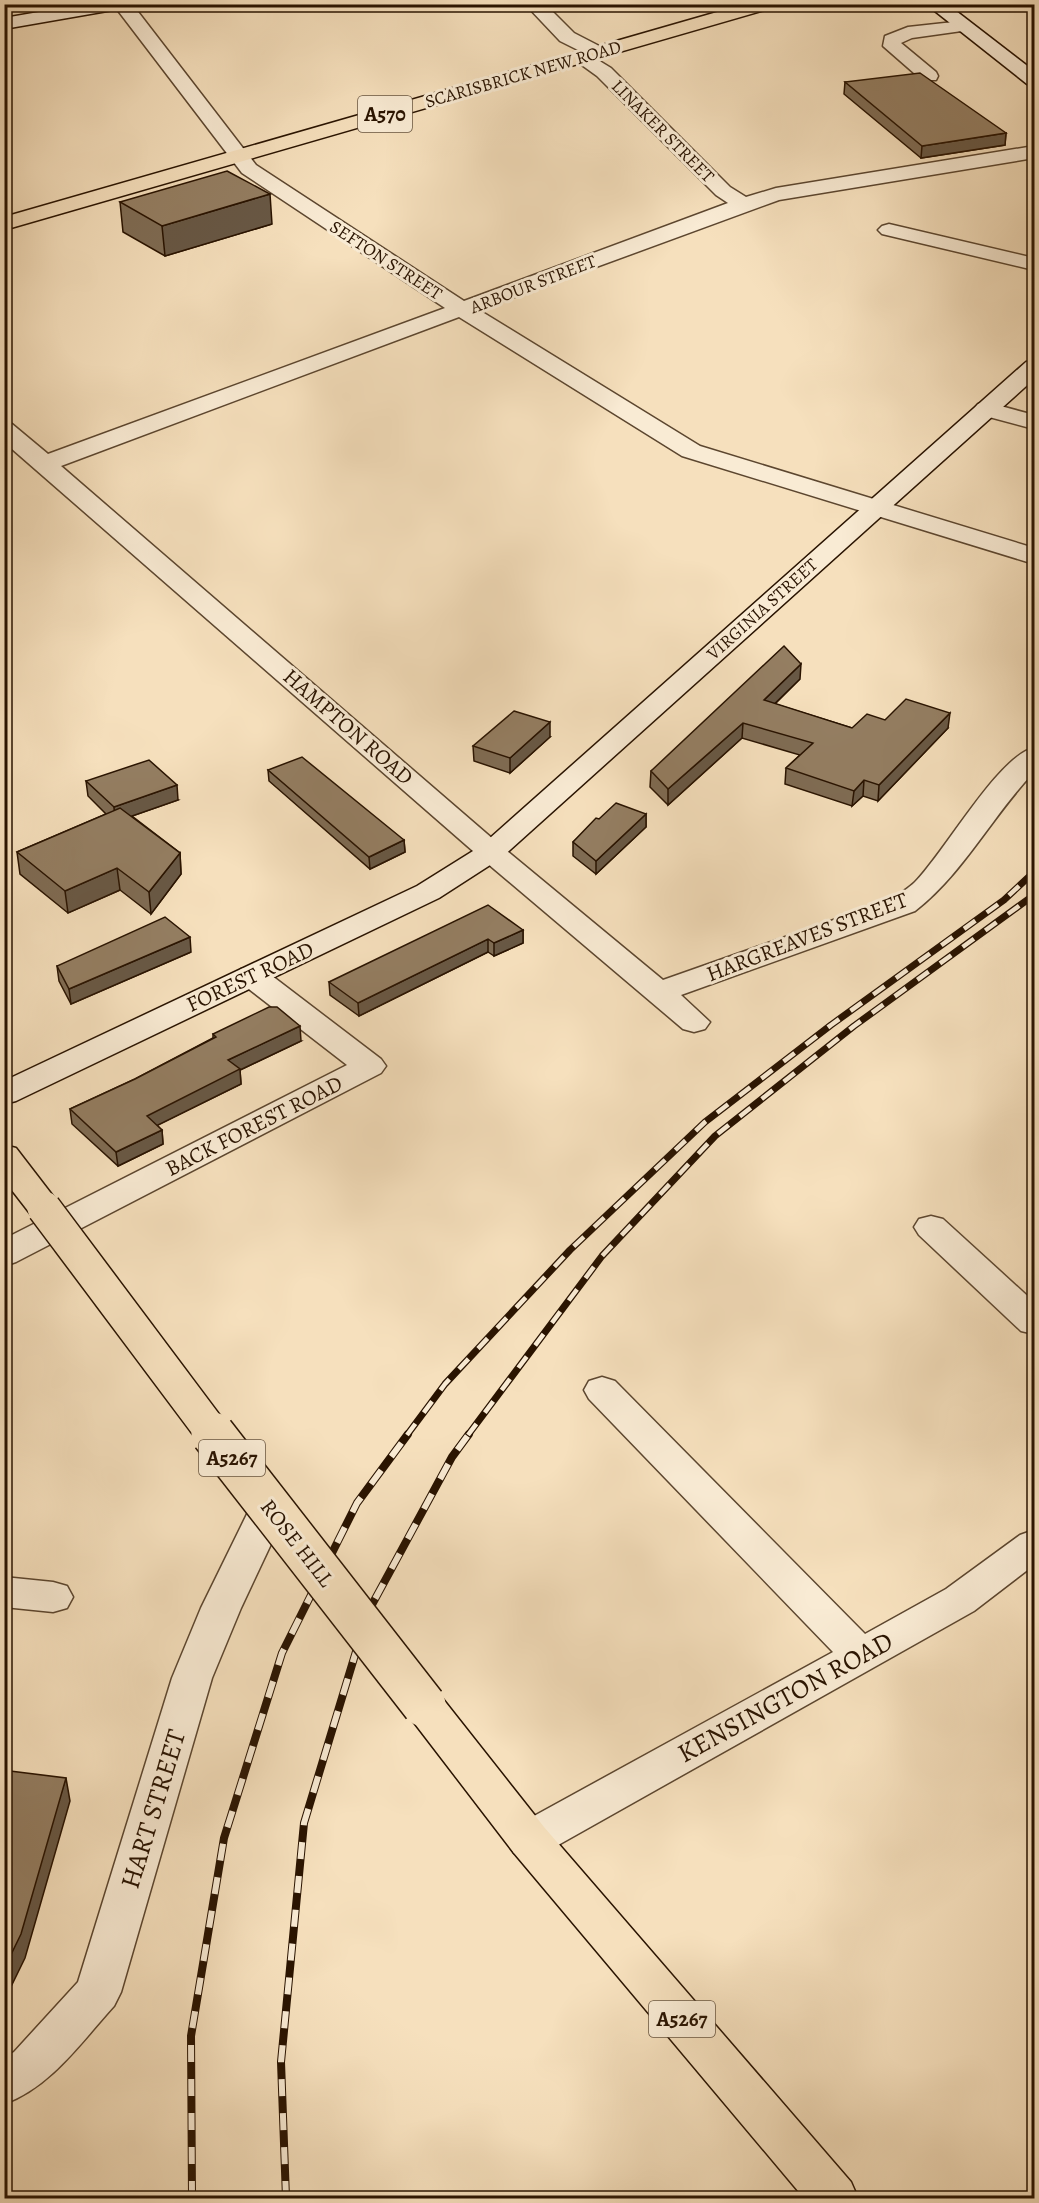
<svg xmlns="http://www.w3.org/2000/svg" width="1039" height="2203" font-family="Alegreya,serif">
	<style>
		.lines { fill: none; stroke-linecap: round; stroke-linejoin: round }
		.street-casing { stroke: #5c462f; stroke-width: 3 }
		.secondary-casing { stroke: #291300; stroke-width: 3 }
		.primary-casing { stroke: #291300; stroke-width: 3 }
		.highway-casing { stroke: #291300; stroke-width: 3 }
		.street { fill: #f9ebd4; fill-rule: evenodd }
		.secondary { fill: #f9ebd4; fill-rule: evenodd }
		.primary { fill: #f6e0bd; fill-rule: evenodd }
		.highway { fill: #f6e0bd; fill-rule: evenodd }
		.rail-far1-casing { stroke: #291300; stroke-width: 7 }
		.rail-casing { stroke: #291300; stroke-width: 8 }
		.rail-far1 { stroke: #f9ebd4; stroke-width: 4.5; stroke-dasharray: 14; stroke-linecap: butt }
		.rail { stroke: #f9ebd4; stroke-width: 6; stroke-dasharray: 17; stroke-linecap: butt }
		.primary-bridge-far1-casing { stroke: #291300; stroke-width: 36; stroke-linecap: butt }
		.primary-bridge-casing { stroke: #291300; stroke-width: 46; stroke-linecap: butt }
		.primary-bridge-far1 { stroke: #f6e0bd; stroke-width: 33 }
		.primary-bridge { stroke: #f6e0bd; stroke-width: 43 }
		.wall { fill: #7f6c54; stroke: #291300; stroke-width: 1.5 }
		.shaded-wall { fill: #685845; stroke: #291300; stroke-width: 1.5 }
		.building { fill: #947e62; stroke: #291300; stroke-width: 1.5 }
		.labels { text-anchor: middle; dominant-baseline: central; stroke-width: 6; stroke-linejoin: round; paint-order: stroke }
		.far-street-label { font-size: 18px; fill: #291300; stroke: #f9ebd4 }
		.shield { fill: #f9ebd4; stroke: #675440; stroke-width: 1.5 }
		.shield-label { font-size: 21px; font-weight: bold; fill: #291300 }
		.street-label { font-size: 22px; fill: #291300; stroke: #f9ebd4 }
		.near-street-label { font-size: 27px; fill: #291300; stroke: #f9ebd4 }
	</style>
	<rect width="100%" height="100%" fill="#f6e0bd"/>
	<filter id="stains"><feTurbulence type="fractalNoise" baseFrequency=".00333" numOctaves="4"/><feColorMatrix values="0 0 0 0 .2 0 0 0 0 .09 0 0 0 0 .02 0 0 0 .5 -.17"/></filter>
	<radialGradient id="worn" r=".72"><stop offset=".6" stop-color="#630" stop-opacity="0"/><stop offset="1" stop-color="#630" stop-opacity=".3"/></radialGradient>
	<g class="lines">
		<defs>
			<g id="street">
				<path d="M113 4H132L256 165 464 301 728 203 716 195 597 76 572 58 574 54 584 53 560 41 525 4H545L574 33 605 49 607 53 605 57H593L611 68 730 187 746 197 776 188 1034 146V158L779 200 479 310 700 446 1034 548V564L682 456 459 317 61 466 501 846 663 980 893 899C900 893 909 888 915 882 944 853 999 755 1034 748V772C992 816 963 874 915 911L681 995 710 1022 705 1029 694 1032 683 1029 481 858 4 442V422L12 424 48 454 445 308 242 173Z"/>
				<polygon points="963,21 969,22 972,26 969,30 912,38 901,43 936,72 938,76 936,80 922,80 883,46 885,36 908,27"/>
				<polygon points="889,224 1034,258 1034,270 882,234 878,230 882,226"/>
				<polygon points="986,402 1034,415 1034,429 978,414 974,409 978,404"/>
				<polygon points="252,967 263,969 381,1059 386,1066 381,1073 16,1262 4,1266 4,1239 347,1065 241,983 236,976 241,969"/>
				<polygon points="931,1216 943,1219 1034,1302 1034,1334 1021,1331 919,1235 914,1227 919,1219"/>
				<polygon points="602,1377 615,1381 865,1634 946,1589 1020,1535 1034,1530 1034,1565 974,1611 544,1853 529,1858 514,1853 507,1840 514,1827 833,1652 589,1399 584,1390 589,1381"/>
				<path d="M269 1494 283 1498 288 1508 241 1608 212 1678 121 1992 114 2006C82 2041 51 2087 4 2104V2058L14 2052 78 1982 172 1678 201 1608 250 1508 255 1498Z"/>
				<polygon points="4,1577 53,1582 67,1586 73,1597 67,1608 53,1612 4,1607"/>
			</g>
			<g id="secondary">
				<polygon points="85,4 128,4 119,9 4,29 4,18"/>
				<polygon points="926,4 947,4 1034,71 1034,86 1027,84"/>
				<polygon points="1034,360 1034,379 501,858 439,898 16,1101 4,1104 4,1081 417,886 481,846 1026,362"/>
			</g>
			<g id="primary">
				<polygon points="4,1145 16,1148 56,1200 61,1208 56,1216 44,1219 32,1216 4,1180"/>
				<polygon points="424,1689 439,1694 544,1827 851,2182 858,2198 804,2198 514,1853 409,1716 403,1705 409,1694"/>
			</g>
			<polygon id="highway" points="745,4 775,4 772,8 4,230 4,217"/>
		</defs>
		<use href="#street" class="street-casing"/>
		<use href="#secondary" class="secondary-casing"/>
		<use href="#primary" class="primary-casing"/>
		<use href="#highway" class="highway-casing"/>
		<use href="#street" class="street"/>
		<use href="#secondary" class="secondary"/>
		<use href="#primary" class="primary"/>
		<use href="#highway" class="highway"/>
		<defs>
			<g id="rail-far1">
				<polyline points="407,1435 445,1384 570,1250 705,1122 831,1025 1004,900 1034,872"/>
				<polyline points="468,1435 602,1256 715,1136 854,1026 1034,895"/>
			</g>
			<g id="rail">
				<polyline points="192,2198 191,2036 224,1838 282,1653 357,1503 408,1434"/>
				<polyline points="286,2198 281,2062 304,1823 368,1612 452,1457 469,1434"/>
			</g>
		</defs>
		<use href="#rail-far1" class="rail-far1-casing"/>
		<use href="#rail" class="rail-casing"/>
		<use href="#rail-far1" class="rail-far1"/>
		<use href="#rail" class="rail"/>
		<defs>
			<polyline id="primary-bridge-far1" points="44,1208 214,1435"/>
			<polyline id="primary-bridge" points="213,1434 424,1705"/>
		</defs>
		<use href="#primary-bridge-far1" class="primary-bridge-far1-casing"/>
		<use href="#primary-bridge" class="primary-bridge-casing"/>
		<use href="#primary-bridge-far1" class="primary-bridge-far1"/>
		<use href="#primary-bridge" class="primary-bridge"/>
	</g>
	<g class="wall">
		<polygon points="845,82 1006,133 1005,145 921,158 844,94"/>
		<polygon points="120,202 272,224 165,256 123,232"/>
		<polygon points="800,679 775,704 852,728 885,720 948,728 878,801 863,796 852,806 785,784 786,768 800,755 742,738 668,805 650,787 651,771"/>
		<polygon points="550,737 510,773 474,761 473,746"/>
		<polygon points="268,770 404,840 405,852 370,869 269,781"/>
		<polygon points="86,781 178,800 132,816 180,853 181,874 151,914 120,890 68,913 20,874 17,852 106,814 88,796"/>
		<polygon points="646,814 646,827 596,874 573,856 573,842 599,819"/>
		<polygon points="523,930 523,943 494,956 488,952 359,1016 330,995 329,982"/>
		<polygon points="191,952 71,1004 59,981 57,966"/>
		<polygon points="213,1034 301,1041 240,1070 241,1084 157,1125 162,1130 163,1144 118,1166 72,1124 70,1109 135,1079 213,1038"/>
	</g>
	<g class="shaded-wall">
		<polygon points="1006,133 1005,145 921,158 922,146"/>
		<polygon points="270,194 272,224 165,256 162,226"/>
		<polygon points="801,664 800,679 763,715 764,700"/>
		<polygon points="950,713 948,728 878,801 879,785"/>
		<polygon points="550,722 550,737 510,773 510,758"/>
		<polygon points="743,723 742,738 668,805 668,789"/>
		<polygon points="864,780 863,796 852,806 854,791"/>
		<polygon points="177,785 178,800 115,822 114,807"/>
		<polygon points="646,814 646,827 596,874 596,861"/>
		<polygon points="404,840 405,852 370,869 369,857"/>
		<polygon points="180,853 181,874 151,914 149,892"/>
		<polygon points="117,868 120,890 68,913 65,891"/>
		<polygon points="523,930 523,943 494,956 494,943"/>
		<polygon points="190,937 191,952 71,1004 69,989"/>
		<polygon points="488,939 488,952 359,1016 358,1003"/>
		<polygon points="300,1026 301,1041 240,1070 241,1084 148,1130 147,1116 228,1060"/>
		<polygon points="162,1130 163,1144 118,1166 116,1152"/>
		<polygon points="66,1778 70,1801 25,1958 4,2001 4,1969"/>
	</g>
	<g class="building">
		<polygon points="920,73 1006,133 922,146 845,82"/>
		<polygon points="227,171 270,194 162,226 120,202"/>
		<polygon points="784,646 801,664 764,700 852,728 867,714 885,720 906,699 950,713 879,785 864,780 854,791 786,768 813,743 743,723 668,789 651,771"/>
		<polygon points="514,711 550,722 510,758 473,746"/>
		<polygon points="302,757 404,840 369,857 268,770"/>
		<polygon points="149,760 177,785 114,807 86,781"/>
		<polygon points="616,803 646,814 596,861 573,842 596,818 599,819"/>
		<polygon points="120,808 180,853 149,892 117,868 65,891 17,852"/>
		<polygon points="488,905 523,930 494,943 488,939 358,1003 329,982"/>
		<polygon points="165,917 190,937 69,989 57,966"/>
		<polygon points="269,1007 277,1007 300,1026 228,1060 240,1069 147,1116 162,1130 116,1152 70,1109 135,1079 216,1037 213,1034"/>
		<polygon points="10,1771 66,1778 21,1934 4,1969 4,1790"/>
	</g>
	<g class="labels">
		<g class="far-street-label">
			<text transform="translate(523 74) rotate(-16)">SCARISBRICK NEW ROAD</text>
			<text transform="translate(663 131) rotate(45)">LINAKER STREET</text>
			<text transform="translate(386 260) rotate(33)">SEFTON STREET</text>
			<text transform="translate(533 284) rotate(-21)">ARBOUR STREET</text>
			<text transform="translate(762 609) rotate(-42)">VIRGINIA STREET</text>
		</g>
		<g class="shield">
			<rect x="358" y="96" width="54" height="36" rx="4.5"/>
			<rect x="199" y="1440" width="66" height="36" rx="4.5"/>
			<rect x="649" y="2001" width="66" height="36" rx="4.5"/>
		</g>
		<g class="shield-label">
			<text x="385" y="114">A570</text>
			<text x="232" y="1458">A5267</text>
			<text x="682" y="2019">A5267</text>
		</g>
		<g class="street-label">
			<text transform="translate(348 727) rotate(41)">HAMPTON ROAD</text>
			<text transform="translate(807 937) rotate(-21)">HARGREAVES STREET</text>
			<text transform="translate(250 977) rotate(-25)">FOREST ROAD</text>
			<text transform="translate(254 1126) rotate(-27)">BACK FOREST ROAD</text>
			<text transform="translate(297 1543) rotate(52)">ROSE HILL</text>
		</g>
		<g class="near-street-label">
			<text transform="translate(785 1697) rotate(-29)">KENSINGTON ROAD</text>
			<text transform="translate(153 1809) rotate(-73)">HART STREET</text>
		</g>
	</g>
	<rect width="1039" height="2203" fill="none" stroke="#f6e0bd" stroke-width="24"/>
	<rect x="6" y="6" width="1027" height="2191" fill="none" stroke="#291300" stroke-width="3"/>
	<rect x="12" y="12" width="1015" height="2179" fill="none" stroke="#291300" stroke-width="1.5"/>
	<rect width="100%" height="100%" filter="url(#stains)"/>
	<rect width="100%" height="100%" fill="url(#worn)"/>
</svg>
